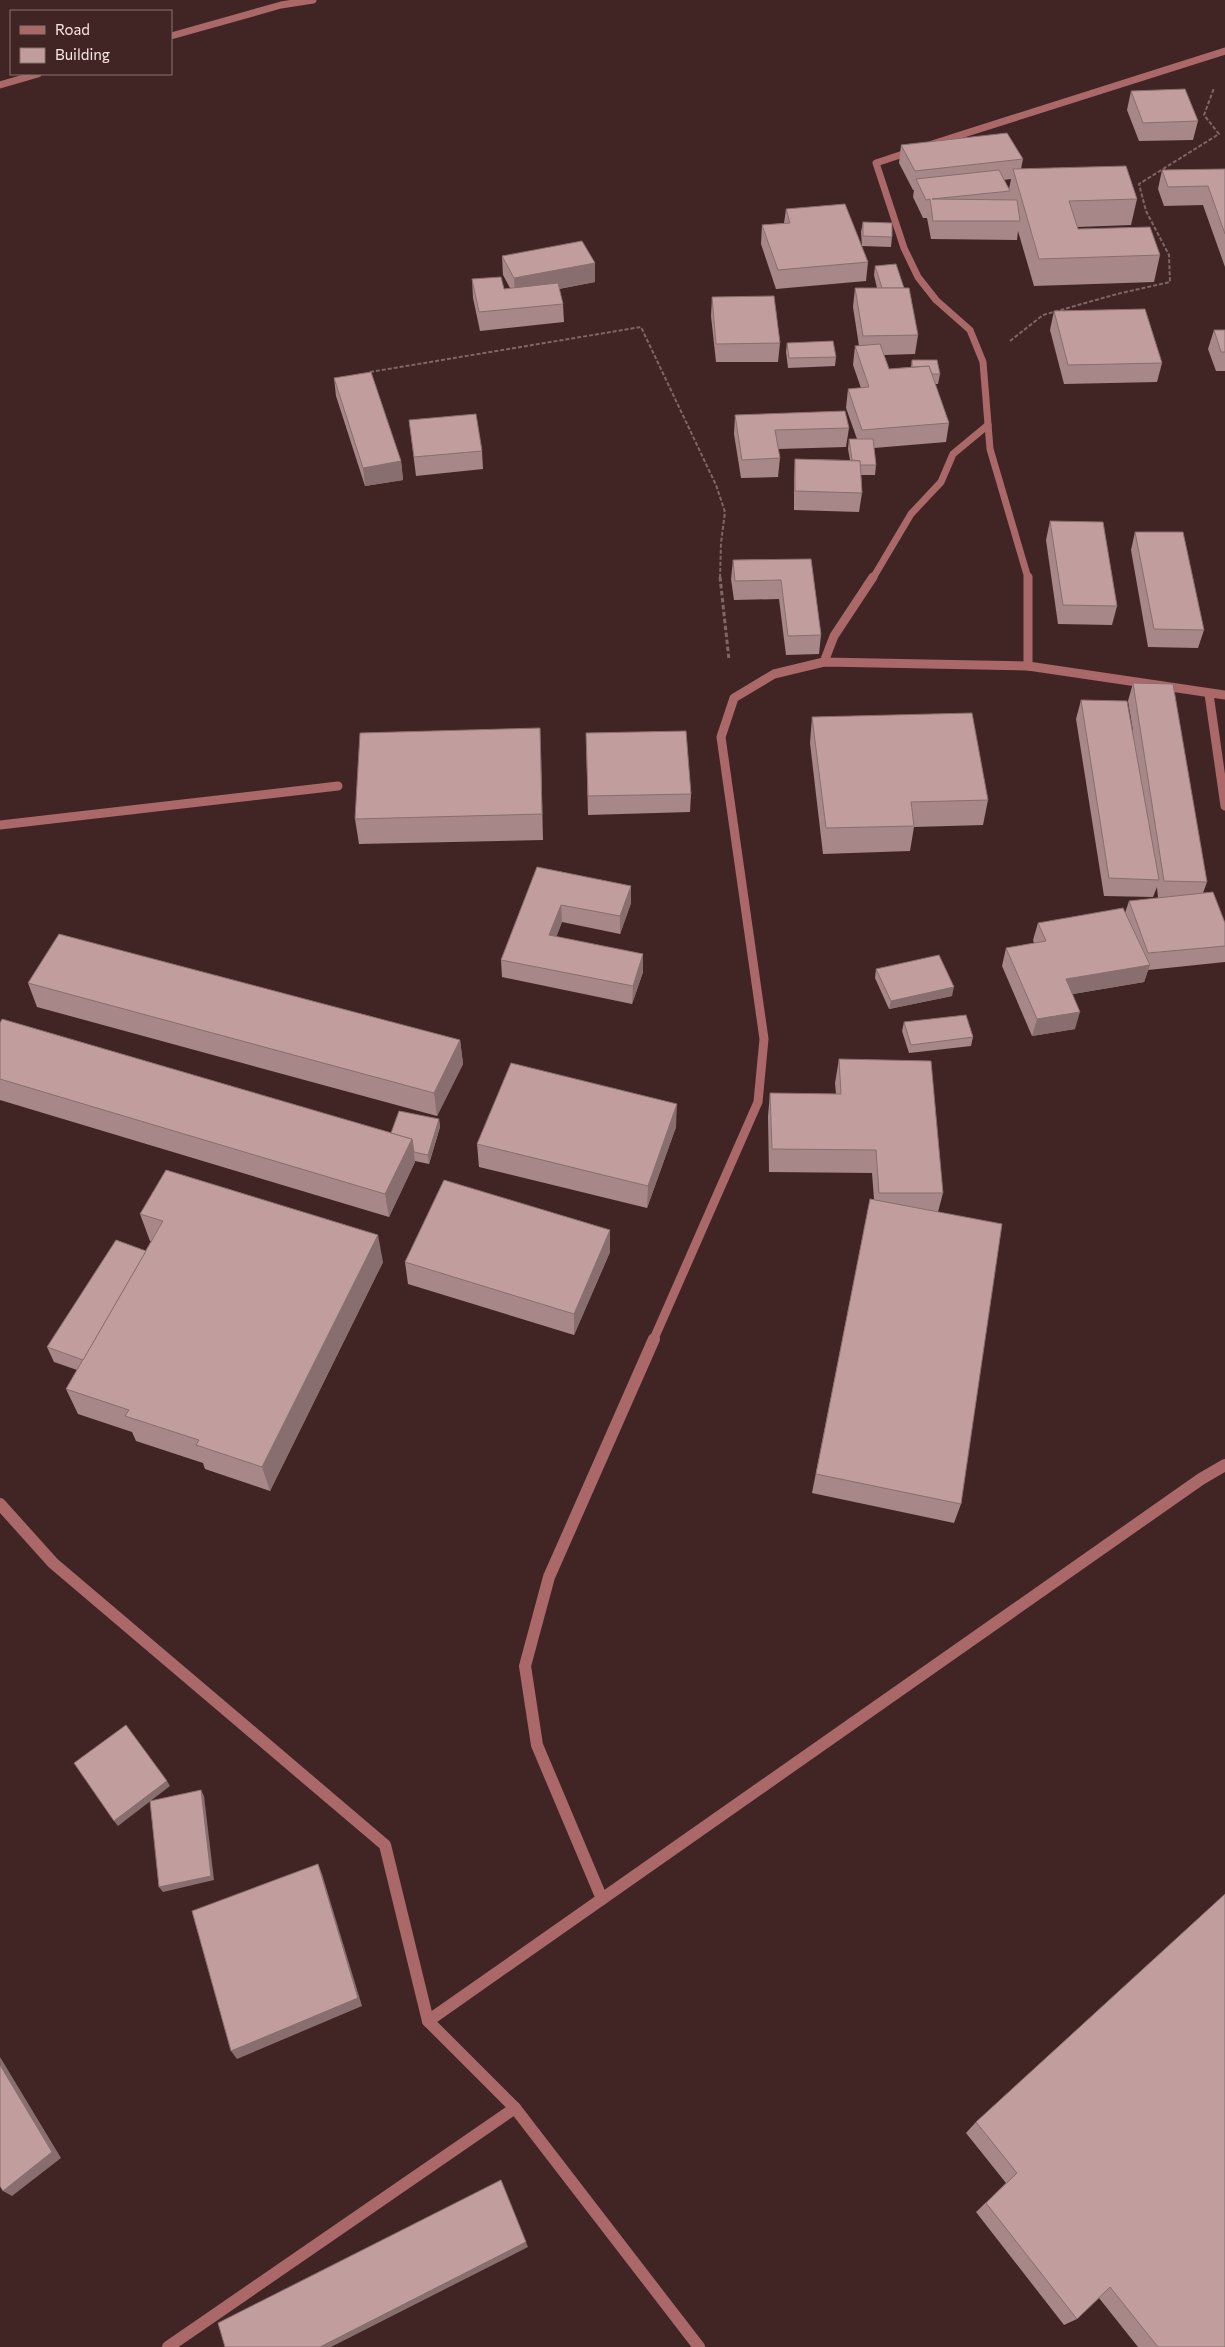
<svg xmlns="http://www.w3.org/2000/svg" width="1225" height="2347" font-family="Commissioner,sans-serif">
	<style>
		.lines { fill: none; stroke-linecap: round; stroke-linejoin: round }
		.path-far1 { stroke: #7f6666; stroke-width: 2; stroke-dasharray: 4 2; stroke-linecap: butt }
		.path { stroke: #7f6666; stroke-width: 3; stroke-dasharray: 4.5 2.5; stroke-linecap: butt }
		.service { stroke: #aa6869; stroke-width: 9 }
		.minor-far2 { stroke: #aa6869; stroke-width: 7 }
		.minor-far1 { stroke: #aa6869; stroke-width: 9 }
		.minor { stroke: #aa6869; stroke-width: 12 }
		.tertiary { stroke: #aa6869; stroke-width: 12 }
		.wall { fill: #a78787; fill-rule: evenodd }
		.shaded-wall { fill: #886e6e }
		.building { fill: #c29d9d; stroke: #886e6e }
	</style>
	<rect width="100%" height="100%" fill="#412525"/>
	<g class="lines">
		<g class="path-far1">
			<polyline points="1010,341 1043,315 1117,294 1170,282 1169,255 1146,211 1139,184 1219,134 1204,115 1214,88"/>
			<polyline points="370,372 641,327 716,485 725,512 721,543 720,578"/>
		</g>
		<polyline class="path" points="720,577 729,660"/>
		<g class="service">
			<polyline points="1209,694 1225,806"/>
			<polyline points="0,825 338,786"/>
		</g>
		<g class="minor-far2">
			<polyline points="171,36 281,5 313,0"/>
			<polyline points="0,85 38,74"/>
			<polyline points="932,144 1225,51"/>
			<polyline points="912,151 876,163 904,248 918,277 936,300 970,330 983,362 990,449 1028,578"/>
			<polyline points="873,578 911,514 941,482 953,454 988,425"/>
		</g>
		<g class="minor-far1">
			<polyline points="1028,577 1028,666"/>
			<polyline points="824,662 834,636 873,577"/>
			<polyline points="653,1341 758,1102 764,1039 721,737 734,698 774,674 824,662 1028,666 1225,695"/>
		</g>
		<g class="minor">
			<polyline points="602,1899 537,1745 525,1666 549,1577 654,1339"/>
			<polyline points="428,2021 1201,1479 1225,1465"/>
			<polyline points="168,2347 515,2108"/>
		</g>
		<polyline class="tertiary" points="0,1504 53,1563 385,1845 428,2021 515,2108 699,2347"/>
	</g>
	<g class="wall">
		<polygon points="1131,91 1198,121 1193,140 1139,141 1127,110"/>
		<path d="M901 145 1023 159 1021 169 1137 199 1131 225 1078 227V229L1160 255 1154 282 1034 286 1018 231 1017 240 931 239 927 218H923L913 197 914 190H913L899 163ZM1011 179 1009 189 1004 180Z"/>
		<polygon points="1225,169 1225,267 1203,205 1164,206 1158,189 1162,170"/>
		<polygon points="786,209 868,262 866,281 776,289 761,244 762,225 784,223"/>
		<polygon points="863,222 892,237 891,247 862,246 861,232"/>
		<polygon points="502,256 595,263 595,282 559,289 563,304 564,322 480,331 473,298 472,279 504,289 510,288 503,275"/>
		<polygon points="875,266 918,335 915,354 884,355 889,369 911,367 912,360 940,374 938,384 935,384 949,423 946,442 874,448 876,465 875,475 861,475 862,493 859,512 794,510 794,478 795,459 850,460 848,449 849,439 857,439 846,408 848,389 861,388 853,365 855,346 859,346 853,307 855,288 877,288 874,275"/>
		<polygon points="712,297 780,343 778,362 716,362 711,316"/>
		<polygon points="1054,311 1162,363 1157,382 1064,384 1050,330"/>
		<polygon points="1214,330 1225,330 1225,371 1216,371 1208,349"/>
		<polygon points="787,343 836,357 835,366 788,368 786,352"/>
		<polygon points="334,378 401,461 403,480 365,486 336,396"/>
		<polygon points="735,415 849,428 846,447 778,449 780,458 778,477 741,478 734,434"/>
		<polygon points="409,420 482,451 483,469 416,476"/>
		<polygon points="1050,521 1117,606 1112,625 1058,624 1046,540"/>
		<polygon points="1135,532 1204,630 1198,648 1148,647 1131,550"/>
		<polygon points="811,559 821,635 819,654 786,655 779,599 734,600 731,579 733,560"/>
		<polygon points="1133,683 1207,882 1203,893 1225,923 1225,962 1148,970 1144,982 1073,994 1075,1029 1032,1036 1002,966 1006,948 1034,943 1033,940 1038,923 1125,913 1129,901 1158,898 1157,887 1153,897 1104,896 1076,719 1081,700 1133,731 1128,701"/>
		<polygon points="812,717 988,800 983,825 914,827 910,851 823,854 810,743"/>
		<polygon points="586,733 691,794 690,812 588,815"/>
		<polygon points="541,754 543,840 359,844 355,819"/>
		<polygon points="537,867 631,886 631,903 620,934 562,922 556,937 643,954 643,972 632,1004 502,977 501,960"/>
		<polygon points="876,969 952,996 889,1009 875,978"/>
		<polygon points="28,983 460,1040 463,1064 437,1116 37,1007"/>
		<polygon points="904,1022 973,1037 971,1046 909,1053 902,1031"/>
		<polygon points="0,1023 391,1133 439,1119 440,1127 429,1164 415,1161 415,1162 389,1217 0,1100"/>
		<polygon points="839,1059 943,1193 938,1212 961,1504 954,1523 812,1493 870,1199 874,1199 872,1173 769,1172 768,1116 770,1093 836,1094 835,1083"/>
		<polygon points="676,1127 647,1208 479,1167 477,1144"/>
		<polygon points="140,1214 383,1262 270,1491 205,1469 203,1463 136,1441 132,1432 78,1414 66,1389 77,1370 54,1362 47,1347 146,1251 151,1241 150,1241"/>
		<polygon points="610,1230 610,1252 574,1335 408,1284 405,1262"/>
		<polygon points="976,2122 1225,2347 1138,2347 1099,2298 1077,2319 1064,2325 976,2212 1006,2183 966,2133"/>
	</g>
	<g class="shaded-wall">
		<polygon points="595,263 595,282 515,297 514,278"/>
		<polygon points="401,461 403,480 365,486 363,468"/>
		<polygon points="631,886 631,903 620,934 620,916"/>
		<polygon points="561,905 562,922 550,953 549,935"/>
		<polygon points="643,954 643,972 632,1004 633,986"/>
		<polygon points="1150,965 1144,982 1061,996 1066,979"/>
		<polygon points="954,987 952,996 889,1009 891,1001"/>
		<polygon points="1080,1012 1075,1029 1032,1036 1037,1019"/>
		<polygon points="460,1040 463,1064 437,1116 434,1093"/>
		<polygon points="677,1104 676,1127 647,1208 648,1186"/>
		<polygon points="439,1119 440,1127 429,1164 428,1155"/>
		<polygon points="412,1139 415,1162 389,1217 385,1194"/>
		<polygon points="610,1230 610,1252 574,1335 574,1314"/>
		<polygon points="378,1235 383,1262 270,1491 262,1467"/>
		<polygon points="167,1781 170,1786 118,1826 114,1821"/>
		<polygon points="201,1790 204,1796 214,1880 163,1892 159,1887"/>
		<polygon points="318,1864 322,1874 362,2006 237,2059 231,2051"/>
		<polygon points="0,2057 61,2158 12,2196 3,2191"/>
		<polygon points="526,2242 528,2247 331,2347 320,2347"/>
	</g>
	<g class="building">
		<polygon points="1185,89 1198,121 1143,123 1131,91"/>
		<polygon points="1007,133 1023,159 915,171 901,145"/>
		<polygon points="1126,166 1137,199 1069,201 1078,229 1150,227 1160,255 1039,259 1013,169"/>
		<polygon points="1225,169 1225,234 1208,186 1168,187 1162,170"/>
		<polygon points="999,170 1010,191 932,199 1017,200 1020,221 933,221 930,199 926,200 916,179"/>
		<polygon points="845,204 868,262 778,270 762,225 790,223 786,209"/>
		<polygon points="863,222 892,223 892,237 863,236"/>
		<polygon points="582,241 595,263 514,278 502,256"/>
		<polygon points="896,264 904,288 882,288 875,266"/>
		<polygon points="501,277 504,289 558,283 563,304 479,312 472,279"/>
		<polygon points="855,288 909,288 918,335 863,336"/>
		<polygon points="774,296 780,343 716,344 712,297"/>
		<polygon points="1145,309 1162,363 1068,365 1054,311"/>
		<polygon points="1214,330 1225,330 1225,352 1221,352"/>
		<polygon points="833,341 836,357 789,358 787,343"/>
		<polygon points="880,344 889,369 929,366 949,423 862,430 848,389 869,387 855,346"/>
		<polygon points="912,360 937,360 940,374 932,374 929,366 912,367"/>
		<polygon points="371,372 401,461 363,468 334,378"/>
		<polygon points="845,411 849,428 775,430 780,458 742,460 735,415"/>
		<polygon points="476,414 482,451 414,457 409,420"/>
		<polygon points="849,439 873,439 876,465 860,465 860,461 852,460"/>
		<polygon points="795,459 860,461 862,493 795,491"/>
		<polygon points="1050,521 1103,522 1117,606 1063,605"/>
		<polygon points="1135,532 1183,532 1204,630 1154,629"/>
		<polygon points="811,559 821,635 788,636 781,580 735,581 733,560"/>
		<polygon points="1133,683 1173,684 1207,882 1164,881"/>
		<polygon points="1081,700 1127,701 1159,880 1109,878"/>
		<polygon points="972,713 988,800 911,802 914,826 826,828 812,717"/>
		<polygon points="540,728 542,814 355,819 360,733"/>
		<polygon points="686,731 691,794 588,796 586,733"/>
		<polygon points="537,867 631,886 620,916 561,905 549,935 643,954 633,986 501,960"/>
		<polygon points="1213,892 1225,923 1225,946 1148,953 1129,901"/>
		<polygon points="1123,908 1150,965 1066,979 1080,1012 1037,1019 1006,948 1046,941 1038,923"/>
		<polygon points="59,934 460,1040 434,1093 28,983"/>
		<polygon points="939,955 954,987 891,1001 876,969"/>
		<polygon points="966,1015 973,1037 911,1045 904,1022"/>
		<polygon points="2,1019 412,1139 385,1194 0,1079 0,1023"/>
		<polygon points="839,1059 931,1061 943,1193 879,1193 876,1150 772,1149 770,1093 841,1094"/>
		<polygon points="511,1063 677,1104 648,1186 477,1144"/>
		<polygon points="399,1111 439,1119 428,1155 414,1152 412,1139 391,1133"/>
		<polygon points="166,1170 378,1235 262,1467 196,1445 199,1440 125,1416 129,1410 66,1389 163,1221 140,1214"/>
		<polygon points="444,1180 610,1230 574,1314 405,1262"/>
		<polygon points="870,1199 1002,1224 961,1504 816,1474"/>
		<polygon points="116,1240 146,1251 83,1360 47,1347"/>
		<polygon points="126,1725 167,1781 114,1821 74,1763"/>
		<polygon points="201,1790 211,1876 159,1887 150,1801"/>
		<polygon points="318,1864 358,1998 231,2051 192,1911"/>
		<polygon points="1225,1894 1225,2347 1158,2347 1110,2287 1077,2319 986,2203 1017,2173 976,2122"/>
		<polygon points="0,2065 52,2152 3,2191 0,2186"/>
		<polygon points="501,2180 526,2242 320,2347 225,2347 218,2323"/>
	</g>
	<rect x="10" y="10" width="162" height="65" fill="#412525" stroke="#8b7272"/>
	<rect x="20" y="26" width="25" height="8" fill="#aa6869" stroke="#8b7272"/>
	<text x="55" y="35" font-size="15" fill="#fae6e5">Road</text>
	<rect x="20" y="48" width="25" height="15" fill="#c29d9d" stroke="#8b7272"/>
	<text x="55" y="60" font-size="15" fill="#fae6e5">Building</text>
</svg>
